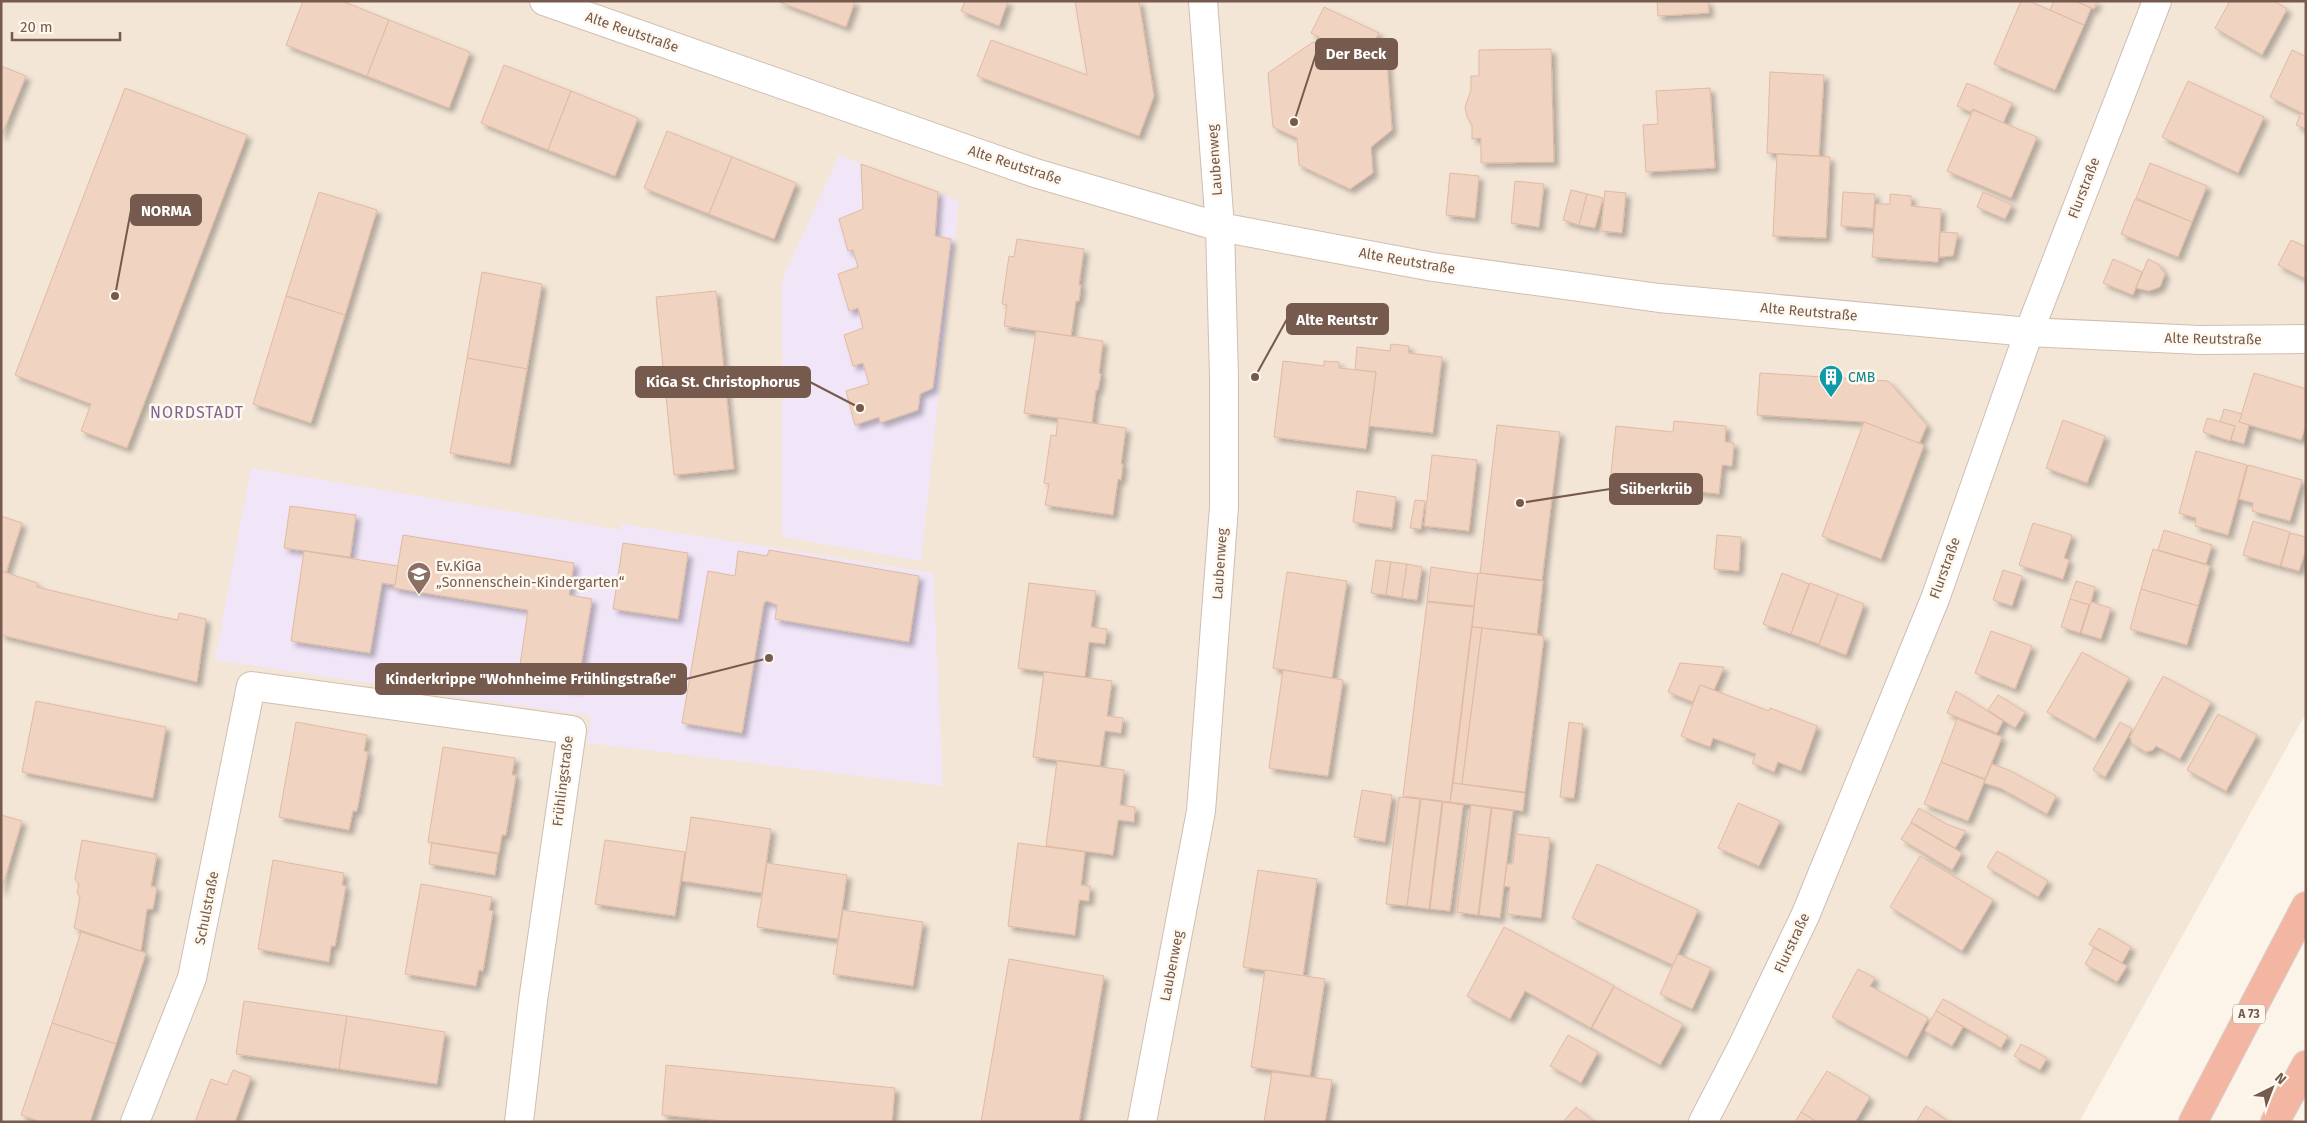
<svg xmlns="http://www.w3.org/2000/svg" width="2307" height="1123" font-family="'Fira Sans',sans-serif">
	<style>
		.residential { fill: #f3e6d7 }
		.education { fill: #f1e5f8 }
		.building { fill: #f0d3c1; stroke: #e2b9a2; filter: url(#shadow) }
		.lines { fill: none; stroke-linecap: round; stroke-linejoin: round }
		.minor-casing { stroke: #cfbeb1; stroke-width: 30 }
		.secondary-casing { stroke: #d2beaf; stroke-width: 30 }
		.motorway-casing { stroke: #d8d1cd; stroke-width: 30 }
		.minor { stroke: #fff; stroke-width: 28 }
		.secondary { stroke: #fff; stroke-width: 28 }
		.motorway { stroke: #f3b6a2; stroke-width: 28 }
		.labels { text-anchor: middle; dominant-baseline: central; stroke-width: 5; stroke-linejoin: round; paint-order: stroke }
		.shield { fill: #fef8ef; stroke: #9e897e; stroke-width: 1 }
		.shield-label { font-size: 12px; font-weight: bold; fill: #755a4d }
		.street-label { font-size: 14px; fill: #755a4d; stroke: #fef8ef }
		.culture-label { font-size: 14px; fill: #0d838f; stroke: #fef8ef; text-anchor: start }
		.education-label { font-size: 14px; fill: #785e54; stroke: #fef8ef; text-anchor: start }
		.quarter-label { font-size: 16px; letter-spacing: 1px; fill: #816591; stroke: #fef8ef }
		.leader { fill: none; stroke: #755a4d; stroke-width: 2 }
		.callout-dot { fill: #755a4d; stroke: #fef8ef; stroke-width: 2 }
		.callout { fill: #755a4d; stroke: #755a4d; stroke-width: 2 }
		.callout-label { font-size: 15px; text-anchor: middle; font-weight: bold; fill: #fff }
	</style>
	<defs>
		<filter id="shadow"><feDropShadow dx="4.5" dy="4.5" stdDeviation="2.5" flood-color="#0004"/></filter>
	</defs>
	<rect width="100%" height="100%" fill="#fcf4e9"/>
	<polygon class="residential" points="1,1 2306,1 2306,713 2079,1122 1,1122"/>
	<g class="education">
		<polygon points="839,155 959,201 921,561 782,537 782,280"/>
		<polygon points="251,468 621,530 622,524 933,573 943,786 587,743 591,716 215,660"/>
	</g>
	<g class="building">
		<polygon points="303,1 342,1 389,20 367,76 286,45"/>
		<polygon points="777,1 855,1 846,27"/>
		<polygon points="965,1 1008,1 999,26 961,11"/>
		<polygon points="1075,1 1139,1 1154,96 1139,136 977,76 991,40 1087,75"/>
		<polygon points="1657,1 1708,1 1709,13 1658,16"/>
		<polygon points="2021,1 2029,1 2084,25 2055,90 1994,64"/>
		<polygon points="2054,1 2076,1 2091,8 2084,25 2050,10"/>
		<polygon points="2076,1 2097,1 2094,9"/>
		<polygon points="2230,1 2274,1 2287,9 2262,55 2215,28"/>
		<polygon points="1324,7 1379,33 1373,44 1386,50 1392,130 1371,147 1373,173 1350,189 1299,165 1297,138 1273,127 1268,73 1313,42 1316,43 1319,37 1311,33"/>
		<polygon points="389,20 470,52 449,108 367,76"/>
		<polygon points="1551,49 1554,162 1481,163 1481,138 1472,139 1472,125 1467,116 1465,107 1471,90 1471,76 1479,76 1479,50"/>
		<polygon points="2292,50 2306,57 2306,115 2270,97"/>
		<polygon points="504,65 571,91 548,150 481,123"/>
		<polygon points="1,66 26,76 1,137"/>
		<polygon points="1770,72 1824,75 1819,156 1767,153"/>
		<polygon points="2188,81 2264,117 2238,173 2162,137"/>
		<polygon points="1967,83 2012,103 2003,123 1973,109 1971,112 1957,106"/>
		<polygon points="125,88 247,135 127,448 81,431 91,404 15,375"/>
		<polygon points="1710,88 1715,168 1646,172 1643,125 1658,124 1656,91"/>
		<polygon points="571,91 638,118 615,176 548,150"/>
		<polygon points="1973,110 2037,137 2011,198 1947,171"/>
		<polygon points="2301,113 2306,116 2306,129 2296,125"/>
		<polygon points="667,131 732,157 709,214 644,188"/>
		<polygon points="1777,154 1830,157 1826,238 1773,236"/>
		<polygon points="732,157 796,183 774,239 709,214"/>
		<polygon points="2150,163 2207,186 2192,222 2136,198"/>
		<polygon points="861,164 938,192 935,236 951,239 933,388 920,394 918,410 880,423 879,417 855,425 846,391 869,384 863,363 853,366 844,335 863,328 858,308 849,311 838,274 858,267 853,250 848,251 839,219 863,209"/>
		<polygon points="1450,173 1479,176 1475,218 1446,215"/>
		<polygon points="1515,181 1544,184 1539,227 1511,223"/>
		<polygon points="1571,190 1587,194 1579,225 1563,220"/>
		<polygon points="1605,191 1626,193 1622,233 1601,231"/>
		<polygon points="319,192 377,210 345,315 286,296"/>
		<polygon points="1843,192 1875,194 1873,228 1841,226"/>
		<polygon points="1983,192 2012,205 2005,219 1977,207"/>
		<polygon points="1587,194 1603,198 1595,228 1579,225"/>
		<polygon points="1890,194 1911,196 1911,206 1941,209 1938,262 1872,257 1876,204 1890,204"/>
		<polygon points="2135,199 2192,222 2178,257 2121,234"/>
		<polygon points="1940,232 1958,233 1953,256 1939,257"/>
		<polygon points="1017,239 1084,249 1079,285 1081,285 1079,301 1076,301 1071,336 1004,326 1007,305 1002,304 1009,256 1014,257"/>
		<polygon points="2291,240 2306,247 2306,279 2278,265"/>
		<polygon points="2113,259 2142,272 2133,295 2103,283"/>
		<polygon points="2148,259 2158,264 2165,274 2160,287 2149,291 2136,288"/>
		<polygon points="482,272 542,284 527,369 467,358"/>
		<polygon points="716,291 725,380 665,386 656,297"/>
		<polygon points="286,296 345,315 311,423 253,404"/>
		<polygon points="1036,331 1103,341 1099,373 1101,374 1098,390 1096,390 1092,423 1024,413"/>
		<polygon points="1391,344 1409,346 1408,353 1442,357 1433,433 1369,426 1376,372 1355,370 1357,347 1390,351"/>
		<polygon points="467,358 527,369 510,464 450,453"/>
		<polygon points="1283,361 1324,366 1324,361 1339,362 1339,368 1376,372 1366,449 1274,437"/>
		<polygon points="1760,373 1888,381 1927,425 1919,444 1864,422 1757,415"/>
		<polygon points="2254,373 2306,389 2306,425 2301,440 2239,422"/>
		<polygon points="725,380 734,469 674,475 665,386"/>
		<polygon points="2224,409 2242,414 2239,422 2249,425 2244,444 2231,440 2235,426 2220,422"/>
		<polygon points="1058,418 1126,428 1121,464 1123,464 1121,480 1118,479 1113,515 1045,505 1049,484 1044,483 1051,435 1056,436"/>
		<polygon points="2207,418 2235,426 2230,441 2203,432"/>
		<polygon points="2063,420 2105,436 2087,483 2046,468"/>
		<polygon points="1674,421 1726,426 1725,442 1734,443 1732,466 1722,465 1719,494 1610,482 1616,426 1673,432"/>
		<polygon points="1864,422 1924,445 1881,559 1822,536"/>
		<polygon points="1497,425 1560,432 1542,580 1480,573"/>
		<polygon points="2196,451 2247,465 2228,535 2195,526 2196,518 2179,513"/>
		<polygon points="1432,455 1477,460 1469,531 1424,526"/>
		<polygon points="2248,465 2302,480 2290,521 2252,511 2253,503 2239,499"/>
		<polygon points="1357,491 1396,497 1392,528 1353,522"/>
		<polygon points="1415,500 1425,501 1421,529 1410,528"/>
		<polygon points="290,506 356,515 350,557 284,548"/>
		<polygon points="1,516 22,523 6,573 1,571"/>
		<polygon points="2253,521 2290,532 2280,566 2243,555"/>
		<polygon points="2033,523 2072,535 2064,558 2069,560 2063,579 2019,565"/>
		<polygon points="2164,530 2212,545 2206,564 2158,550"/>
		<polygon points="2290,533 2306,537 2306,549 2299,571 2281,566"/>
		<polygon points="403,535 574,563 569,595 592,599 577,689 518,679 528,610 394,588"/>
		<polygon points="1717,535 1741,537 1739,571 1714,569"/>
		<polygon points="623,543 688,553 678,619 613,609"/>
		<polygon points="2153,549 2210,566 2198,606 2141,589"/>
		<polygon points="769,550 919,576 909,642 775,619 777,605 767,601 764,603 742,733 682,723 708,571 735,576 738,551 767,556"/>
		<polygon points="304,551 398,566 395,585 382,583 370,653 291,641"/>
		<polygon points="1376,560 1391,562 1386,595 1371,593"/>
		<polygon points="1391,562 1407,564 1402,598 1386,595"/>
		<polygon points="1407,564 1422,567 1417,600 1402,598"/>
		<polygon points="1431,567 1478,574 1474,606 1427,601"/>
		<polygon points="2003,570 2022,576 2012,606 1993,600"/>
		<polygon points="1,571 37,583 37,587 153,615 178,620 179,613 206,619 197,682 1,635"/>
		<polygon points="1287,572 1347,581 1332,678 1273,668"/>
		<polygon points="1478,573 1543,581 1537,634 1472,627"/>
		<polygon points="1782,573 1809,584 1791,634 1763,624"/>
		<polygon points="2076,581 2095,587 2090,605 2070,599"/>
		<polygon points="1029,583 1096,591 1091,627 1107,629 1105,644 1089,642 1085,677 1018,668"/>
		<polygon points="1810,583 1838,594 1819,644 1791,634"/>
		<polygon points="2141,589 2198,606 2187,645 2130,629"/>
		<polygon points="1838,594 1864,604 1846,655 1819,645"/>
		<polygon points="2070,599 2089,605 2080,633 2061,627"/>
		<polygon points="1427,602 1474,607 1450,802 1403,796"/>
		<polygon points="2091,602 2111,608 2101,639 2081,633"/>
		<polygon points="1472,627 1482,628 1462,784 1453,783"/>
		<polygon points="1482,628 1544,636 1525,792 1462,784"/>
		<polygon points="1991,631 2032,646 2015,689 1975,673"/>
		<polygon points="2082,652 2129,678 2095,739 2047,712"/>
		<polygon points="1680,663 1724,667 1714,690 1700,685 1693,702 1668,692"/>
		<polygon points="1283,670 1343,680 1328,776 1269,768"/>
		<polygon points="1044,672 1112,681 1107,716 1123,718 1121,733 1105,731 1100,766 1033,757"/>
		<polygon points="2163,676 2211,702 2180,759 2156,746 2153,750 2146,752 2132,744 2130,737"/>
		<polygon points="1700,685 1769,711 1770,708 1817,726 1801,771 1778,762 1774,772 1752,763 1756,754 1713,738 1710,747 1681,736"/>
		<polygon points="1956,691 2003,721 1997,733 1947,713"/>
		<polygon points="1998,695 2025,712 2015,728 1988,710"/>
		<polygon points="36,701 166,727 153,798 22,772"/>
		<polygon points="2218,714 2257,735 2226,791 2187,770"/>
		<polygon points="1957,719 2002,737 1985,779 1941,762"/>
		<polygon points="296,722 367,735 364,751 368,752 357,811 353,811 349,830 279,817"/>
		<polygon points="1569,722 1583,724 1574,798 1560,797"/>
		<polygon points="2120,722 2132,729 2105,777 2093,770"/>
		<polygon points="443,747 515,758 512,775 516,775 506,835 502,835 499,853 428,842"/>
		<polygon points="1057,761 1124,770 1120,805 1135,807 1134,822 1118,820 1113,855 1046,846"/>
		<polygon points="1941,762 1985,780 1968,821 1924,804"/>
		<polygon points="1992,764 2009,770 2056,796 2047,814 2000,788 1984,783"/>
		<polygon points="1453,783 1525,793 1523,811 1450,802"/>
		<polygon points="1362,790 1392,795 1385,842 1354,837"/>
		<polygon points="1399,797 1420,799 1407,906 1386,904"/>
		<polygon points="1421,799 1442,802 1429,909 1407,906"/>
		<polygon points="1443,802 1463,805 1450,911 1430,909"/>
		<polygon points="1738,803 1780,821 1759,866 1718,848"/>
		<polygon points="1471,805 1491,808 1478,915 1457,912"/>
		<polygon points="1492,808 1513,811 1500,918 1479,915"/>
		<polygon points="1919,808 1946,824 1966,831 1955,848 1911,822"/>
		<polygon points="1,815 22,821 1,892"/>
		<polygon points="691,817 771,829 762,893 682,881"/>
		<polygon points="1911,823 1962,853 1952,870 1901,839"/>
		<polygon points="1516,834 1550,838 1541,918 1507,914 1510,887 1504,886 1507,864 1513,864"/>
		<polygon points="82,840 157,854 151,886 157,887 153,909 147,909 141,951 74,928 80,897 77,893 79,884 75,879"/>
		<polygon points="605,840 685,852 675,916 595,904"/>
		<polygon points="432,843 498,854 495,875 429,864"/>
		<polygon points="1018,843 1085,852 1081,885 1090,886 1089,901 1079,900 1075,935 1008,926"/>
		<polygon points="1997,851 2048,881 2038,897 1987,867"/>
		<polygon points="1920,856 1993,900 1962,951 1890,907"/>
		<polygon points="273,860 344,873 342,885 346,886 335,946 331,946 329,962 258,949"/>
		<polygon points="767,863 847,875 838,939 757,927"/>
		<polygon points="1597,864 1698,910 1673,965 1572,918"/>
		<polygon points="1258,870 1317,879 1303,976 1243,967"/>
		<polygon points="421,884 492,897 489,910 493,911 483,971 479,970 476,986 405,974"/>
		<polygon points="843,910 923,922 913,986 833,974"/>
		<polygon points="1504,927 1614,986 1591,1028 1525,991 1510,1019 1467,996"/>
		<polygon points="2099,928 2131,947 2122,963 2089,944"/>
		<polygon points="81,932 146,953 116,1044 52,1023"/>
		<polygon points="2094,948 2127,966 2117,982 2085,964"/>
		<polygon points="1678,954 1711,968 1692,1009 1660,994"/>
		<polygon points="1009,959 1104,976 1079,1122 981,1122"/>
		<polygon points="1858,969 1875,978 1870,986 1928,1018 1907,1057 1832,1017"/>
		<polygon points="1265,970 1325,979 1310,1076 1251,1067"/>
		<polygon points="1614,987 1683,1024 1660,1065 1592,1028"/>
		<polygon points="1943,999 2008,1036 2001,1048 1936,1011"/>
		<polygon points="244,1001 347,1016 339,1069 236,1054"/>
		<polygon points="1936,1011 1963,1027 1952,1046 1925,1031"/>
		<polygon points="347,1016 445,1032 437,1084 339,1069"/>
		<polygon points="52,1023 116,1044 90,1122 41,1122 21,1115"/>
		<polygon points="1568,1035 1598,1052 1581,1083 1550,1066"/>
		<polygon points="2021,1044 2047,1058 2040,1070 2014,1056"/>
		<polygon points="666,1065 895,1088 892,1122 735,1122 662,1115"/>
		<polygon points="233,1070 251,1077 235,1122 195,1122 211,1079 227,1085"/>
		<polygon points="1827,1071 1870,1097 1855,1122 1817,1122 1801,1112"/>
		<polygon points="1272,1072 1332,1080 1325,1122 1264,1122"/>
		<polygon points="1926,1106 1949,1122 1916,1122"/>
		<polygon points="1576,1107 1594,1122 1563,1122"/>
		<polygon points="1801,1112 1817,1122 1795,1122"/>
	</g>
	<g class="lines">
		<defs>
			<g id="minor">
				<polyline points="135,1122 192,978 251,686 572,730 533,1001 519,1122"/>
				<polyline points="1142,1122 1201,811 1224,507 1224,378 1220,227 1203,1"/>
				<polyline points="1703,1122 1742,1047 1805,916 1935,599 2029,332 2157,1"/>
			</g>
			<polyline id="secondary" points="544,1 1035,173 1220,227 1433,267 1659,298 2029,332 2200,340 2306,339"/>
			<g id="motorway">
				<polyline points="2193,1122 2306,906"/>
				<polyline points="2275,1122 2306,1065"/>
			</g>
		</defs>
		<use href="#minor" class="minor-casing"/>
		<use href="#secondary" class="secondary-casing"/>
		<use href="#motorway" class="motorway-casing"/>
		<use href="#minor" class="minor"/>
		<use href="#secondary" class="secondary"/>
		<use href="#motorway" class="motorway"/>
	</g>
	<defs>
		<symbol id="building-pin" viewBox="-11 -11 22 30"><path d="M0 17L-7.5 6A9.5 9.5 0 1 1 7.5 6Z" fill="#0f9aa8" stroke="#fef8ef"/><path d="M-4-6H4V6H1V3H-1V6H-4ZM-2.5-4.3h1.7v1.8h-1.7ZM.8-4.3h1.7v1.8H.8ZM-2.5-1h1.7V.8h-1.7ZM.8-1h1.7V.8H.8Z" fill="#fff"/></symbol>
		<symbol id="school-pin" viewBox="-11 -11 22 30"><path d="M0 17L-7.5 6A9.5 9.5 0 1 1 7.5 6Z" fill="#8d6e63" stroke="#fef8ef"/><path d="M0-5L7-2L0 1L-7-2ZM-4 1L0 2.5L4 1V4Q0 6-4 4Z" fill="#fff"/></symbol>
	</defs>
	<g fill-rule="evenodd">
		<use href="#building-pin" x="1817" y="363" width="28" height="38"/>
		<use href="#school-pin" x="405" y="560" width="28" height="38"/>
	</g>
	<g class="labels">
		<rect class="shield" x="2233" y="1004.5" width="32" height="19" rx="4"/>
		<g class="shield-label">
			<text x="2249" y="1014">A 73</text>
		</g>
		<g class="street-label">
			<text transform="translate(632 32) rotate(19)">Alte Reutstraße</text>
			<text transform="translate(1215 160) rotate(-94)">Laubenweg</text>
			<text transform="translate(1015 165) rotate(18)">Alte Reutstraße</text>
			<text transform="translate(2084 188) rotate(-69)">Flurstraße</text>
			<text transform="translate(1407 261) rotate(10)">Alte Reutstraße</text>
			<text transform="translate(1809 312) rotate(5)">Alte Reutstraße</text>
			<text transform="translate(2213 339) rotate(1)">Alte Reutstraße</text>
			<text transform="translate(1220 564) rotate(-86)">Laubenweg</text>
			<text transform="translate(1945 568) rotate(-70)">Flurstraße</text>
			<text transform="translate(563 781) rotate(-83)">Frühlingstraße</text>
			<text transform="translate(207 908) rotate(-79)">Schulstraße</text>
			<text transform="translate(1792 943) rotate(-65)">Flurstraße</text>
			<text transform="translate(1172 966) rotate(-79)">Laubenweg</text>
		</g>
		<g class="culture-label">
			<text x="1848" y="377">CMB</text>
		</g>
		<g class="education-label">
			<text x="436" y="566">Ev.KiGa<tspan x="436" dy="16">„Sonnenschein-Kindergarten“</tspan></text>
		</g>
		<g class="quarter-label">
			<text x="197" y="412">NORDSTADT</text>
		</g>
	</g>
	<path class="leader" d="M1294 122L1316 54M115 296L131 210M1255 377L1287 319M860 408L810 382M1520 503L1610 489M769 658L686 679"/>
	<g class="callout-dot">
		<circle cx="1294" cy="122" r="5"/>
		<circle cx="115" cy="296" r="5"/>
		<circle cx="1255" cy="377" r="5"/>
		<circle cx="860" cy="408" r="5"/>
		<circle cx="1520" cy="503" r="5"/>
		<circle cx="769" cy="658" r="5"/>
	</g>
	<g class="callout">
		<rect x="1316" y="39" width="81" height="30" rx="5"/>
		<rect x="131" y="195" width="70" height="30" rx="5"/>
		<rect x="1287" y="304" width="101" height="30" rx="5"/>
		<rect x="636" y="367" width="174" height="30" rx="5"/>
		<rect x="1610" y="474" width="92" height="30" rx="5"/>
		<rect x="376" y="664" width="310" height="30" rx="5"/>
	</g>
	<g class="callout-label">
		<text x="1356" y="59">Der Beck</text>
		<text x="166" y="216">NORMA</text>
		<text x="1337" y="325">Alte Reutstr</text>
		<text x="723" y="387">KiGa St. Christophorus</text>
		<text x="1656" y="494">Süberkrüb</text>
		<text x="531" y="684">Kinderkrippe "Wohnheime Frühlingstraße"</text>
	</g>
	<rect width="2307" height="1123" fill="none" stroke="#755a4d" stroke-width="5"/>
	<g transform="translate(2272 1088) rotate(42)" stroke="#fef8ef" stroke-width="4" paint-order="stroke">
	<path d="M0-4L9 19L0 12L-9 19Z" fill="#755a4d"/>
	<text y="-8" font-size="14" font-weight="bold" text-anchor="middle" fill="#755a4d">N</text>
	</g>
	<path d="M12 32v8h108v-8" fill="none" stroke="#755a4d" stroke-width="2.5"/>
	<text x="20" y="32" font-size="15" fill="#755a4d" stroke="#fef8ef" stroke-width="4" paint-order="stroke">20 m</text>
</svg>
